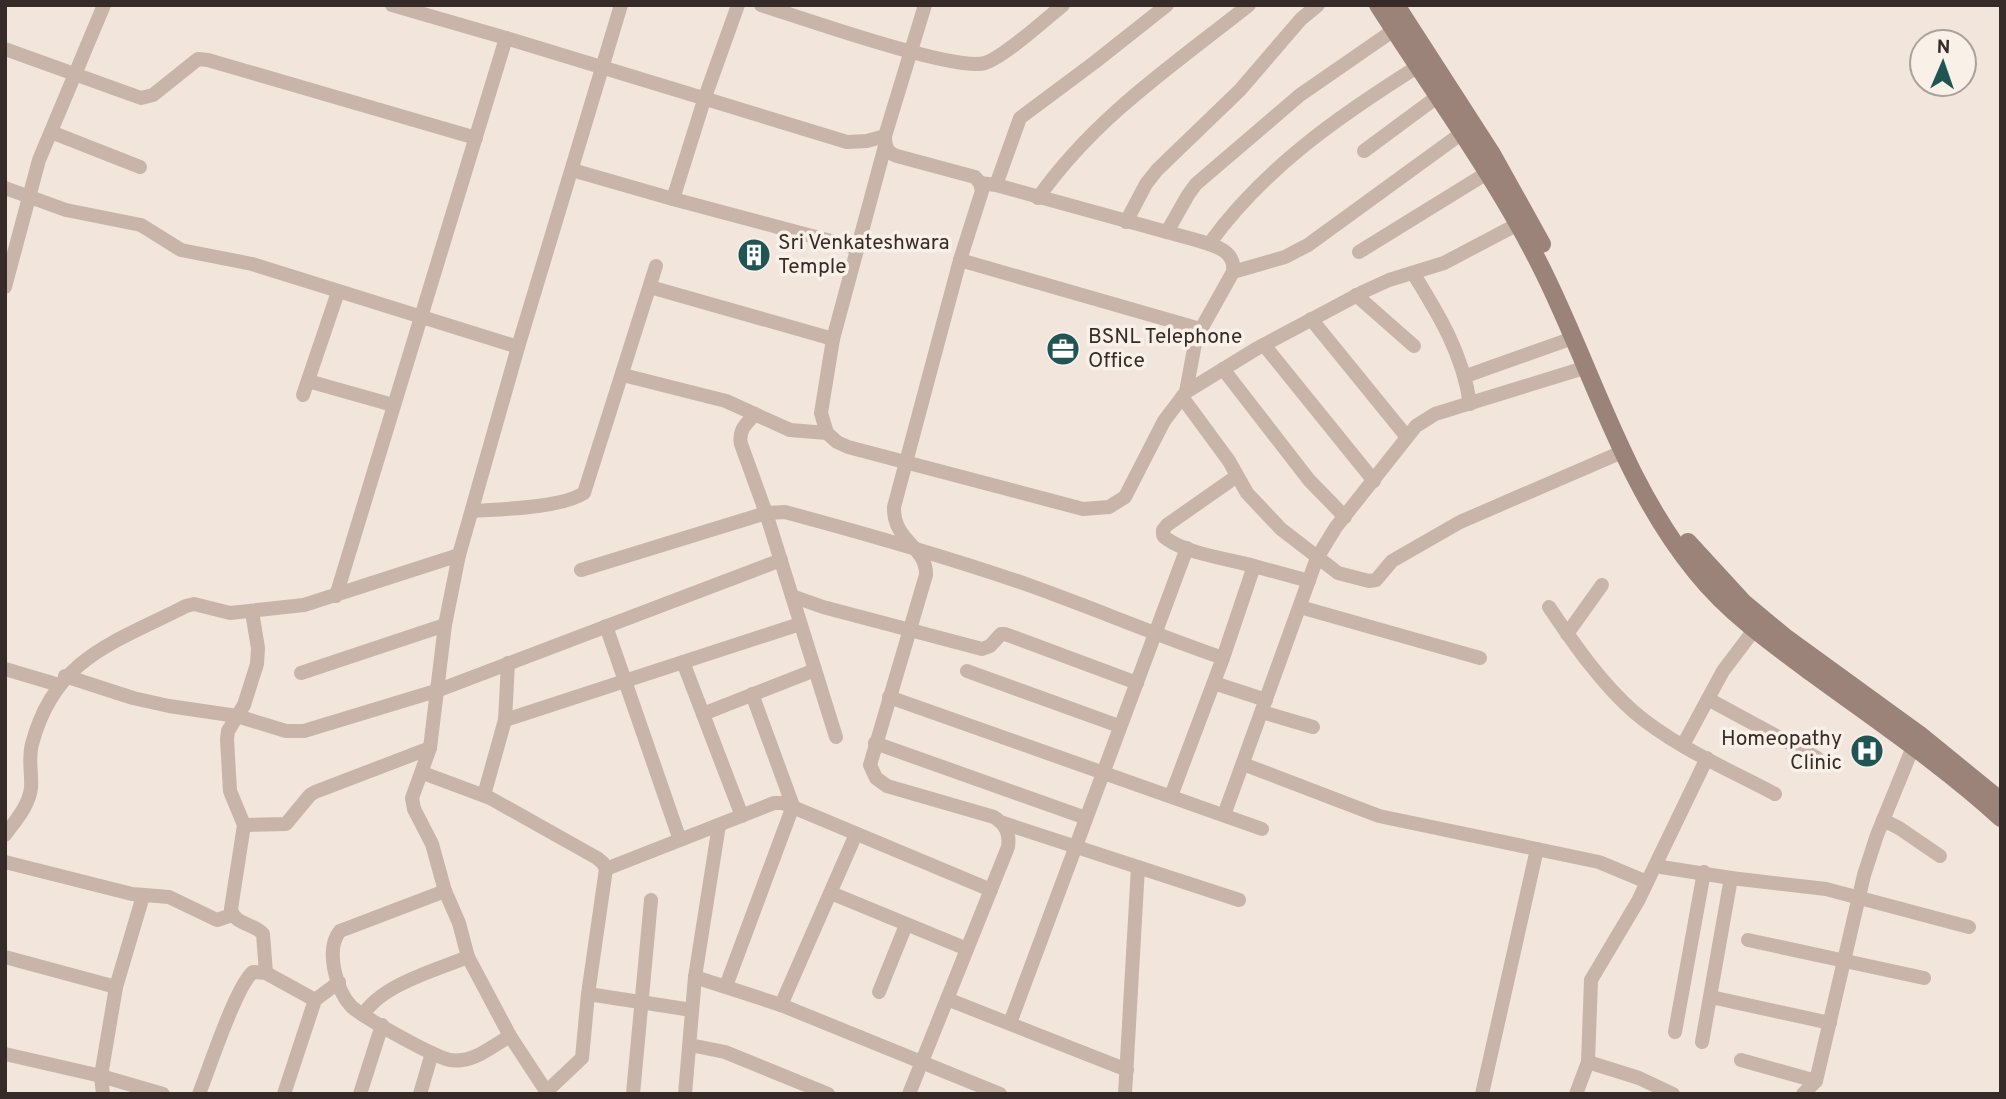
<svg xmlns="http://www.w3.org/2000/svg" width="2006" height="1099" font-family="Overpass,sans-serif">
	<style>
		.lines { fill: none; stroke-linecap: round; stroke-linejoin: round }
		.minor { stroke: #c8b4a9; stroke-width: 14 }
		.secondary { stroke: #9c837a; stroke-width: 18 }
		.labels { text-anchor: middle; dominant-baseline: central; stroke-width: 7; stroke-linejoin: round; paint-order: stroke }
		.poi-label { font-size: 21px; fill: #362b28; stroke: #f9f0e8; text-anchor: start }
	</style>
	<rect width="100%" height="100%" fill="#f1e5dc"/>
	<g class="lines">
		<g class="minor">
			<path d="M761 5C799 17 955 72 985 63 1004 57 1046 19 1063 5"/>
			<polyline points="506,38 847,142 867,141 885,136"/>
			<polyline points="5,49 141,98 153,95 198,59 208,60 476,138"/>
			<polyline points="51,132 140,167"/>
			<polyline points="885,146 833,339 821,413 827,433 837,442 848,447 1083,509 1109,507 1125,497 1164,421 1186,392 1256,349 1365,291 1389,280 1444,263 1518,224"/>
			<polyline points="1364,151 1437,97"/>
			<polyline points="572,170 673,199 857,248"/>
			<path d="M980 183 996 185 1196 240C1213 245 1236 250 1233 272L1196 338 1186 392"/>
			<polyline points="996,185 1020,118 1095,62 1167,5"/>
			<polyline points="5,188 66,210 141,225 181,250 252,264 518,347"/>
			<path d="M1038 198C1094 118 1173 65 1249 5"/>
			<polyline points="673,199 705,97 738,5"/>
			<polyline points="1126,222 1146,184 1157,170 1240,90 1301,19 1318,5"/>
			<polyline points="1167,232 1188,195 1196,184 1300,95 1394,30"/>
			<path d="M1209 244C1264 168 1339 116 1417 67"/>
			<polyline points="1359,252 1487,173"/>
			<polyline points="960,260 1200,329"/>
			<polyline points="1233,272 1285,257 1308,245 1462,133"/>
			<path d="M1413 273C1439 315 1463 354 1470 404"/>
			<polyline points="5,287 39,160 104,5"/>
			<polyline points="650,287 833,339"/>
			<polyline points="1356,295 1414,346"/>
			<polyline points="1311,319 1407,437"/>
			<polyline points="1264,345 1374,481"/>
			<polyline points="1223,369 1309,480 1345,517"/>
			<polyline points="623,375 726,401 790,430 827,433"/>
			<polyline points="1466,376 1573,338"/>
			<polyline points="308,381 393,405"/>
			<polyline points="303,395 338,292"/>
			<polyline points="1182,397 1229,461 1247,493 1281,529 1338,573 1369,581 1376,580 1392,561 1460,522 1622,452"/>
			<path d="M755 414C746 424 738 430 741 444L766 513 836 737"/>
			<path d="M1237 476 1167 525 1163 530C1163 535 1162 536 1167 539 1188 554 1229 559 1254 566"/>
			<path d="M473 511C501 509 561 508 584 493L656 266"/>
			<path d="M581 570 766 513 785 512C863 533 940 555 1017 581 1086 605 1153 634 1223 658"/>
			<polyline points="336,596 506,38 392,5"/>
			<polyline points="792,596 823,607 982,649 990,646 1001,634 1005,634 1137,683"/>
			<polyline points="1300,607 1480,658"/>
			<path d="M1549 607C1574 644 1601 683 1634 712 1675 747 1728 769 1775 794"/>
			<path d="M252 612 258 648 257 664 244 705 228 731 227 739 230 791 244 825 231 909C234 925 254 923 263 934L266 973"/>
			<polyline points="606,626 680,840"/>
			<polyline points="1567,634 1602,585"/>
			<polyline points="683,662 742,816"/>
			<polyline points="5,669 59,685"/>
			<polyline points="967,671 1119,726"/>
			<polyline points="301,673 445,625"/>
			<polyline points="65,676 133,698 169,706 237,716 286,731 304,731 439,690 781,560"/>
			<polyline points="1214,683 1266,700"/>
			<polyline points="889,697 1262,829"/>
			<polyline points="1708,699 1817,758"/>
			<polyline points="1262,712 1313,727"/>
			<polyline points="703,714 815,670"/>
			<polyline points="505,720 800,624"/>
			<polyline points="875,743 1086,818"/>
			<polyline points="1683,745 1723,671 1754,630"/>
			<polyline points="1243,764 1379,816 1599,862 1647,882"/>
			<polyline points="423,773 490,798 597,858 603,863 606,869 588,994 582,1058 546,1092"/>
			<polyline points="484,795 505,720 508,663"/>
			<polyline points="1171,796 1223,658 1254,566 1309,581"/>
			<polyline points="1224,815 1317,558 1336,527 1416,426 1435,414 1584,368"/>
			<polyline points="1883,820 1899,828 1940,856"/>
			<polyline points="1003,823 1239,900"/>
			<polyline points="244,825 286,824 310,795 315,792 430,748"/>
			<path d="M5 835C15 821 29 806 31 788 32 773 28 759 32 744 55 657 114 643 186 606L194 604 230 613 304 605 459 555"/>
			<polyline points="5,862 132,894 169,897 217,920 232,915"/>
			<polyline points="1655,866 1731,878 1826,889 1969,927"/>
			<polyline points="606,869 774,803 783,803 991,890"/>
			<path d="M445 891 340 931C325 949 336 990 351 1006 362 1017 425 1051 441 1057 447 1060 455 1061 462 1060 479 1058 496 1044 510 1036"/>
			<polyline points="831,893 967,949"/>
			<polyline points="1748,940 1924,978"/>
			<polyline points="5,957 116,987"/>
			<polyline points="695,977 781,1005 1000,1094"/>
			<polyline points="726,986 793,806 752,694"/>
			<polyline points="879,992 906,925"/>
			<polyline points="588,994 692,1010"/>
			<polyline points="1711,997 1830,1023"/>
			<polyline points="947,999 1127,1070"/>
			<polyline points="781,1005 856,834"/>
			<path d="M363 1015C381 985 436 970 468 957"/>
			<polyline points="1010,1023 1187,548"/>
			<polyline points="1675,1032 1704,872"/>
			<polyline points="1702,1042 1731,878"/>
			<polyline points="690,1045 725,1052 828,1094"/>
			<polyline points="5,1054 101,1076 163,1094"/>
			<polyline points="1741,1060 1816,1081"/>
			<polyline points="1588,1062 1639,1078 1673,1094"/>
			<polyline points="103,1094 101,1076 116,987 143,896"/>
			<path d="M199 1094C209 1069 236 986 253 972L266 973 315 1000"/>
			<polyline points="284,1094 315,1000 339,982"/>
			<polyline points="360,1094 382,1025"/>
			<polyline points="420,1094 432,1053"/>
			<polyline points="548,1094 510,1036 468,957 459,923 445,891 432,844 414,809 412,798 430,748 445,625 459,555 518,347 621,5"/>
			<polyline points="633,1094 651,900"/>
			<polyline points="685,1094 695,977 719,825"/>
			<path d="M909 1094 1008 847C1010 833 1006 825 994 817L887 786 876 778 870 765 926 575C927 546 893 542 894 507L960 260 982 191 980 183 975 177 897 156C887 153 885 146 885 136L925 5"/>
			<polyline points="1125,1094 1138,867"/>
			<polyline points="1482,1094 1537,849"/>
			<polyline points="1576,1094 1588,1062 1591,980 1638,901 1707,758"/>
			<polyline points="1803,1094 1816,1081 1864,875 1877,835 1913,747"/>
		</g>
		<g class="secondary">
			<path d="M1378 5C1434 93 1497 178 1543 271 1593 372 1624 484 1696 572 1728 612 1771 643 1812 673 1876 720 1943 765 2001 818"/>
			<polyline points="1396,5 1492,154 1542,244"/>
			<polyline points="1688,542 1744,603 1785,637 1920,735 2001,801"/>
		</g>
	</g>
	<defs>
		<symbol id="building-disc" viewBox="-11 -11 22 22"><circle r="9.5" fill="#205554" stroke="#f9f0e8"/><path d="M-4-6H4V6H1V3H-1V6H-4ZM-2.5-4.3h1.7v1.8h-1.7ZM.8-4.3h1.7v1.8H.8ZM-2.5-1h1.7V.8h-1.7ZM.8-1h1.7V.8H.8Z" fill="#fff"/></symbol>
		<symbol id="office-disc" viewBox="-11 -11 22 22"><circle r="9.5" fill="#205554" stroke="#f9f0e8"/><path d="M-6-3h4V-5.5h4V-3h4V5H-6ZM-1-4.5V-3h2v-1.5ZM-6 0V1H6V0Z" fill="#fff"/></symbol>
		<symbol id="hospital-disc" viewBox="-11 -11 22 22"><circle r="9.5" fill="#205554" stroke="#f9f0e8"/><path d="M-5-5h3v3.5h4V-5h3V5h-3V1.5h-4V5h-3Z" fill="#fff"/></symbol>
	</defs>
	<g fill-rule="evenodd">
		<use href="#building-disc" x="735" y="236" width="38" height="38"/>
		<use href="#office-disc" x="1044" y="330" width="38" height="38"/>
		<use href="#hospital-disc" x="1848" y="732" width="38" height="38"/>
	</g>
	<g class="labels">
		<g class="poi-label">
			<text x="778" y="243">Sri Venkateshwara<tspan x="778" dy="24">Temple</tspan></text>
			<text x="1088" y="337">BSNL Telephone<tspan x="1088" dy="24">Office</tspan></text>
			<text x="1842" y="739" text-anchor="end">Homeopathy<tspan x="1842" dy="24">Clinic</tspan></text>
		</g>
	</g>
	<rect width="2006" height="1099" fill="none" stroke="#362b28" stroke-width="14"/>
	<g transform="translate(1943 63) rotate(2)"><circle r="33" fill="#f9f0e8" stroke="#aba19b" stroke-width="2"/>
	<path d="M0-5L12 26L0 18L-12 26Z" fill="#205554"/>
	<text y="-10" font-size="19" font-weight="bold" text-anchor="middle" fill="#362b28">N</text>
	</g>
</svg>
